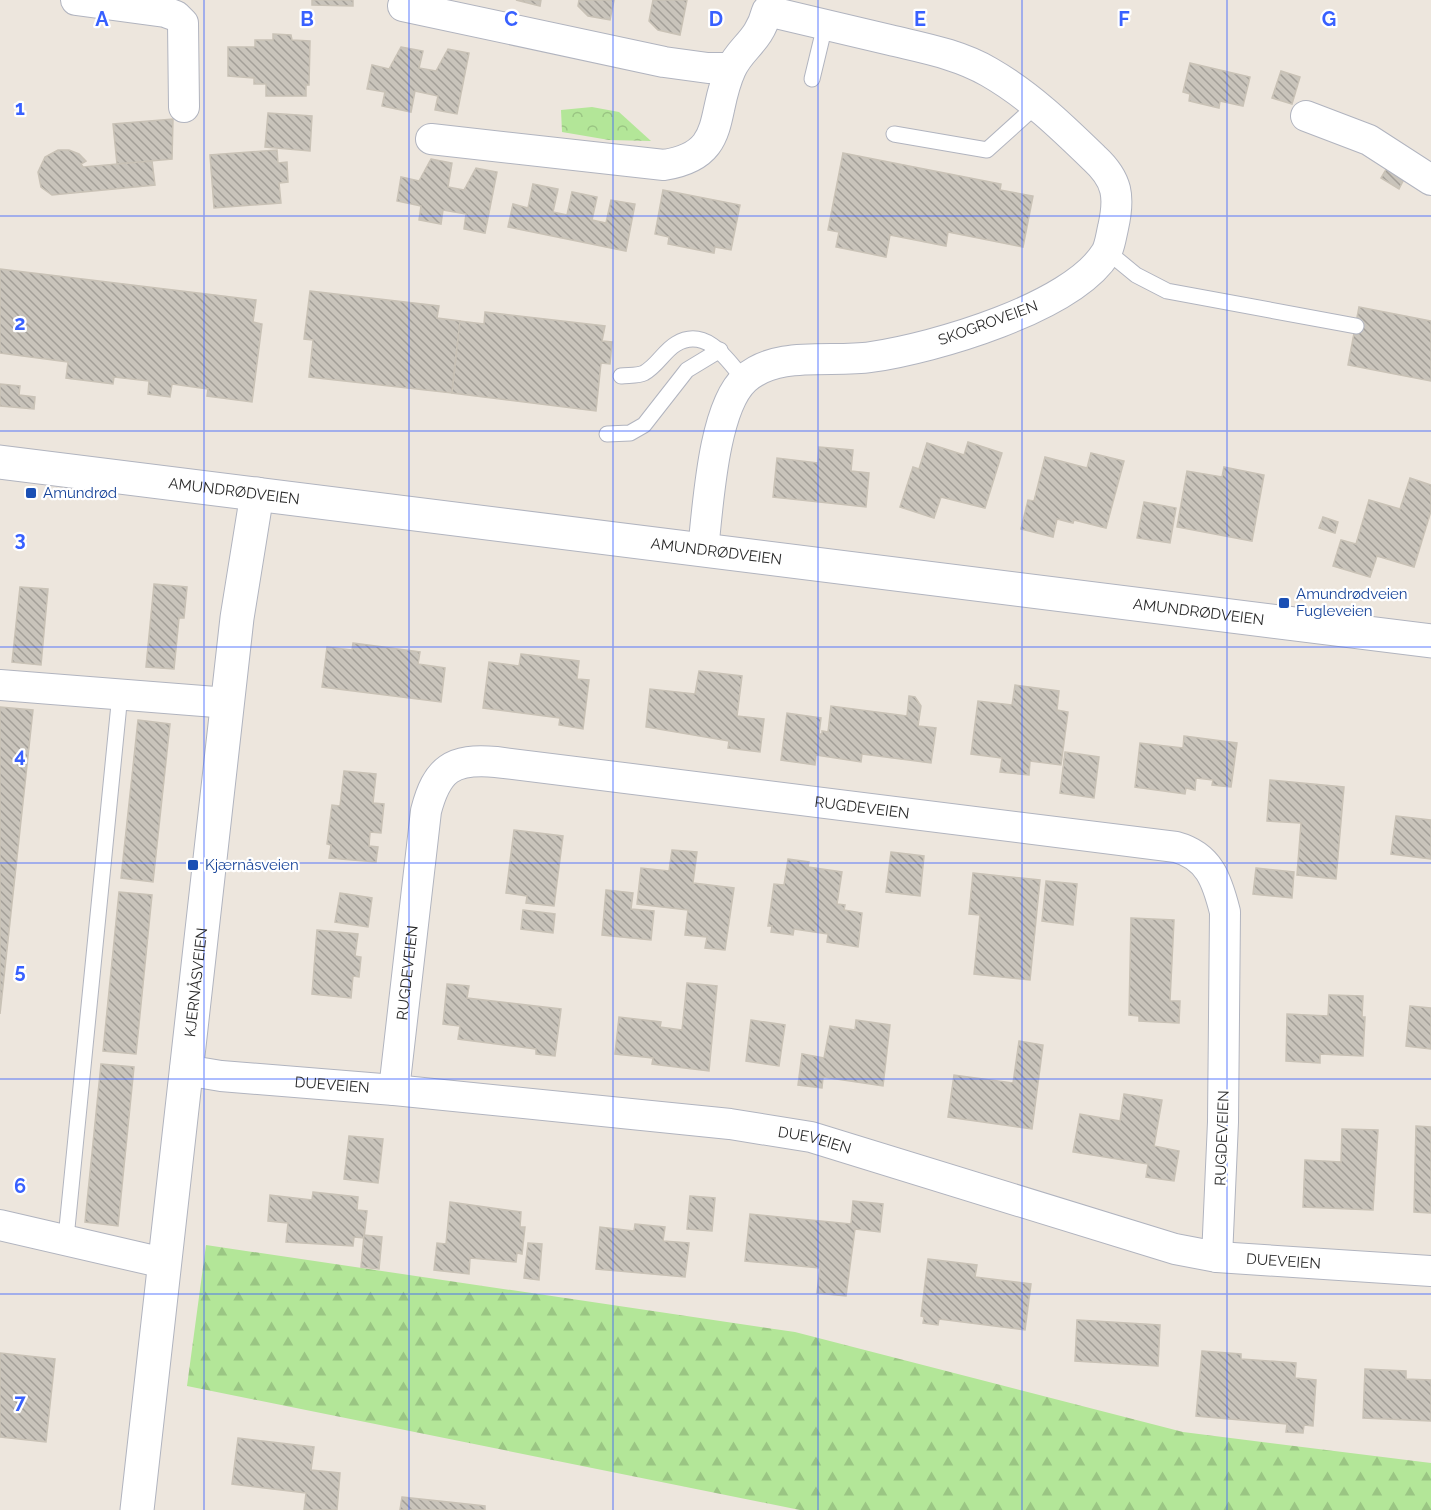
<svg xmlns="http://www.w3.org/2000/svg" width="1431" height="1510" font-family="Raleway,sans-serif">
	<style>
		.forest { fill: url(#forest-firs) }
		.park { fill: url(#park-crowns) }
		.building { fill: url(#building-back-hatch); stroke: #c9c2b6; stroke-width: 1.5 }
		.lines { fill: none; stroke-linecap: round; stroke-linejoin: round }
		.lane-casing { stroke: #b1b4bf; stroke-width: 17 }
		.street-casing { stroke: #b1b4bf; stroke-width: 32 }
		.secondary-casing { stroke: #b1b4bf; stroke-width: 35 }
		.lane { stroke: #fff; stroke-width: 15 }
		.street { stroke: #fff; stroke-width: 30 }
		.secondary { stroke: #fff; stroke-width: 33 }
		.grid { fill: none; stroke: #3860ff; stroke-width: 1.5; stroke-opacity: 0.55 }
		.transit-dot { fill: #1a4fb4; stroke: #fff; stroke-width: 2 }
		.labels { text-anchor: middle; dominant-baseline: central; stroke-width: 4.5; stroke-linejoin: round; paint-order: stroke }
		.street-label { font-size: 15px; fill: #2b2b2b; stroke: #fff }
		.transit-label { font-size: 15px; fill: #164399; stroke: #fff; text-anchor: start }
		.grid-label { font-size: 20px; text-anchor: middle; font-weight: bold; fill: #3860ff; stroke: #fff; stroke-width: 4.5; stroke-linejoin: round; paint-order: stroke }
	</style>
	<defs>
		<pattern id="forest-firs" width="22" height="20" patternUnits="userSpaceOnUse" patternTransform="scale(1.5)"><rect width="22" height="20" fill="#b3e698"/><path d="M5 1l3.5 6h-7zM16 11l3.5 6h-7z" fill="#9ac583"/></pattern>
		<pattern id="park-crowns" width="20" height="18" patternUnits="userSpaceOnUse" patternTransform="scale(1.5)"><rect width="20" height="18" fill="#b3e698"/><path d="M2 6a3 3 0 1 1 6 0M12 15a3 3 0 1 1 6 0" fill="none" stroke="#9ac583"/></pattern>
		<pattern id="building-back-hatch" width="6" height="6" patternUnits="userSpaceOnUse" patternTransform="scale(1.5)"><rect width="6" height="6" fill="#c9c4bb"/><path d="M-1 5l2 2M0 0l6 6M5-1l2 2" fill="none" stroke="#a39f98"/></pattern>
	</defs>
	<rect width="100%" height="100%" fill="#ede6dd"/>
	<polygon class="forest" points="206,1245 795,1332 1183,1432 1431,1463 1431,1510 800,1510 187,1386"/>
	<polygon class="park" points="592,107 619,112 651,141 609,140 562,132 561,110"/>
	<g class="building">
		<polygon points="312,0 353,0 353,6 312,5"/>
		<polygon points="516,0 541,0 540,6"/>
		<polygon points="579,0 614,0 610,20 588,16 578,6"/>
		<polygon points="653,0 687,0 680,35 658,30 649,21"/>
		<polygon points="273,34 291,35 292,40 310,41 309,85 306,85 306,96 266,96 266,84 254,84 254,78 228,76 228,47 255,47 255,40 273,40"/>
		<polygon points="401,47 423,51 419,68 436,71 448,49 469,53 457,114 435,110 438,96 415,91 411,112 382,106 385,92 367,89 372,65 389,69"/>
		<polygon points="1190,63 1250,77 1243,106 1220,101 1219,108 1189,101 1190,94 1183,92"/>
		<polygon points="1281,71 1300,77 1292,104 1272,98"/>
		<polygon points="268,113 312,116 310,151 265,147"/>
		<polygon points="173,119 172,159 117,164 113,124"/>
		<polygon points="58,150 69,150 79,154 86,161 81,164 83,167 152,161 155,185 52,195 41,187 38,172 45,157"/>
		<polygon points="277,150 278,163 287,162 288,182 279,183 281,203 214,208 210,155"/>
		<polygon points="843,153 1001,184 1000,190 1033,196 1023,247 948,232 946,246 890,235 886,257 836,247 839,232 828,230"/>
		<polygon points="431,159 452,163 448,187 464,190 476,168 497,172 485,233 464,229 466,214 443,210 441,224 419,220 421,206 397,201 401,177 419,181"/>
		<polygon points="1388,166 1405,177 1399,189 1381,178"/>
		<polygon points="533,184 558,189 553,212 567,215 572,192 597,197 592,220 606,223 611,200 635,204 626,251 508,227 513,204 528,208"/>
		<polygon points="663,190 740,205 731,250 715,247 714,253 668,244 669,237 655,234"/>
		<polygon points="0,269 256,300 253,322 262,324 252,402 207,396 208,389 172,384 170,397 148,394 149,381 114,377 113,384 66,378 68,362 0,353"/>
		<polygon points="310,291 439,306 437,318 460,321 452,393 309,377 313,340 304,339"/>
		<polygon points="1359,307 1431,321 1431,381 1348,365"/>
		<polygon points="485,312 605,326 602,341 612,342 610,364 601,363 596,411 452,393 460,321 484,324"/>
		<polygon points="0,384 20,386 19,395 35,397 34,409 0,406"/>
		<polygon points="968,442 1002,453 985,508 941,497 934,518 900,507 913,467 919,469 927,443 964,455"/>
		<polygon points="819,447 853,450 851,471 869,473 866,507 773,497 777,458 818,463"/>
		<polygon points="1091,453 1124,461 1106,528 1074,520 1073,523 1057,519 1053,537 1021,529 1028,500 1034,501 1045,457 1087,468"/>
		<polygon points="1224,467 1264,475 1252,541 1177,527 1187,471 1222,477"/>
		<polygon points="1410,478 1431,485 1431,511 1414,567 1377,556 1370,577 1333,566 1341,540 1356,544 1369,500 1400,509"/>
		<polygon points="1144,502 1176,508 1170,543 1137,538"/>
		<polygon points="1323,517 1338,522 1335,533 1319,528"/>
		<polygon points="154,584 187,587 184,618 179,618 174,669 146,667"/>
		<polygon points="20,587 48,589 41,665 12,662"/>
		<polygon points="353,643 420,652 418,664 445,668 441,702 322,687 327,647 352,650"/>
		<polygon points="521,654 579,661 577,679 589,680 583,729 559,725 560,718 483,708 489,662 519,666"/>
		<polygon points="699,671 742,676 737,716 764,719 760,752 728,748 729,741 646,727 650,689 695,694"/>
		<polygon points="1015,685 1059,691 1057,710 1068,712 1061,765 1030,761 1029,775 1000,772 1002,758 971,754 978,701 1012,705"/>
		<polygon points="909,696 915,697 921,706 918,726 936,728 931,763 862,754 861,762 816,755 815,765 781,760 787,713 821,718 819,734 822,734 822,731 828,732 831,706 907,716"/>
		<polygon points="0,707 33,710 0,1014"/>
		<polygon points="138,720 170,724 153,882 121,878"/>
		<polygon points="1184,736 1237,743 1231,787 1212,785 1213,780 1196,778 1195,790 1186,788 1185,794 1135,787 1140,743 1183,748"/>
		<polygon points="1065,752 1099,757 1094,798 1060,793"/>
		<polygon points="344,771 376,774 373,803 384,804 381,833 370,832 369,846 378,847 376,862 329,858 331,845 327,844 332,805 340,806"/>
		<polygon points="1270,780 1344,787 1336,879 1297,875 1301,823 1267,821"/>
		<polygon points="1396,816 1431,820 1431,859 1391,854"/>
		<polygon points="514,830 563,836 554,906 526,903 527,896 506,893"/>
		<polygon points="672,850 697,852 693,883 734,888 725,950 705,948 707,937 685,935 688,910 637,904 641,868 669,871"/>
		<polygon points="891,852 924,856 920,896 886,892"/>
		<polygon points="788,859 809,862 808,867 842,872 837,904 845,905 844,910 862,913 858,947 827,942 828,934 794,929 793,935 771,932 772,926 768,926 774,884 784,885"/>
		<polygon points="1256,868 1294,872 1292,898 1253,894"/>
		<polygon points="973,873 1040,880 1030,980 974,974 980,915 969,914"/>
		<polygon points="1046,881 1077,884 1073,925 1042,921"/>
		<polygon points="606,890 633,893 631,909 654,911 651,940 602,935"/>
		<polygon points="119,892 152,895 136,1054 103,1051"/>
		<polygon points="340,893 372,898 368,927 335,922"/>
		<polygon points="523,910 555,914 553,933 521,929"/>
		<polygon points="1131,918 1174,920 1170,1001 1180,1001 1179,1023 1139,1021 1139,1016 1129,1015"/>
		<polygon points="317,930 358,934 355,956 361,957 359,977 353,976 351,998 312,994"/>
		<polygon points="687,983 717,986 709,1071 652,1064 653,1058 615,1054 619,1017 661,1022 660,1027 682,1030"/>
		<polygon points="447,984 469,986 467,998 561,1009 555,1056 536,1054 536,1049 458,1039 460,1026 443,1024"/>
		<polygon points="1329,995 1363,996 1362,1017 1365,1017 1363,1056 1320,1054 1320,1063 1286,1061 1287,1014 1328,1016"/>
		<polygon points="1410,1006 1431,1008 1431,1049 1406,1046"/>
		<polygon points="751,1020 785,1025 779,1066 746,1061"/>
		<polygon points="856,1020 890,1025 883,1086 823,1077 822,1088 798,1085 802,1054 824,1058 830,1026 855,1030"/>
		<polygon points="1019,1041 1043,1045 1032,1129 948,1117 954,1075 1013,1083"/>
		<polygon points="101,1064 134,1067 118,1226 85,1222"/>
		<polygon points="1124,1094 1162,1100 1154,1146 1179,1151 1174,1181 1146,1177 1148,1164 1073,1152 1080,1114 1120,1121"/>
		<polygon points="1416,1126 1431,1127 1431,1213 1414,1212"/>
		<polygon points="1342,1129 1378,1130 1373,1210 1303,1207 1305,1160 1341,1162"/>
		<polygon points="349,1136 383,1139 378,1183 344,1179"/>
		<polygon points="313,1192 358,1197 357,1210 367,1211 364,1238 354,1237 353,1246 286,1242 288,1223 268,1221 270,1195 312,1200"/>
		<polygon points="690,1196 715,1198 712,1231 687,1229"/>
		<polygon points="853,1201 883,1204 880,1232 855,1229 846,1296 817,1293 820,1268 745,1261 750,1214 851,1224"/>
		<polygon points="450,1202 521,1212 520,1227 525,1227 522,1254 517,1253 516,1262 470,1258 469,1274 434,1270 437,1243 446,1244"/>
		<polygon points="635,1224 665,1227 663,1241 689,1243 685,1277 596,1269 600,1227 634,1231"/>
		<polygon points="364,1235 382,1237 379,1269 361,1267"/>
		<polygon points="528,1243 542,1244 539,1280 524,1278"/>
		<polygon points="928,1259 977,1265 975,1277 1031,1284 1025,1330 939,1319 938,1325 923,1323 924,1317 921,1316"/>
		<polygon points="1077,1320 1160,1325 1158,1366 1075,1361"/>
		<polygon points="1202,1351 1241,1354 1241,1359 1296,1363 1295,1378 1316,1380 1313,1426 1304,1425 1303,1433 1286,1432 1287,1424 1196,1416"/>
		<polygon points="0,1353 55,1359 46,1442 0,1437"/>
		<polygon points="1365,1369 1406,1371 1406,1379 1431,1380 1431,1421 1363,1418"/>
		<polygon points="238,1438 314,1447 311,1470 340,1473 337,1510 304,1510 306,1493 232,1484"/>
		<polygon points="402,1497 485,1506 485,1510 400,1510"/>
	</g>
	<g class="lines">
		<defs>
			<g id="lane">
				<polyline points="812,79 825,25"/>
				<polyline points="894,134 987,150 1038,104"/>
				<polyline points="1108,252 1136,275 1167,291 1356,326"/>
				<path d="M621 376C628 375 638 376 644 373 657 366 664 351 676 344 706 326 728 360 744 380"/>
				<polyline points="607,434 630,433 644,425 687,370 720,350"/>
				<polyline points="66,1238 120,694"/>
			</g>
			<g id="street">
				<polyline points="76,0 165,12 176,16 183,23 184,107"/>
				<polyline points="403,6 664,62 708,68 731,68"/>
				<polyline points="1306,116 1369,140 1431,180"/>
				<path d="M431 139 664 165C728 155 710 114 731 69 741 47 759 42 767 11 808 21 849 30 890 40 923 48 958 54 989 72 1029 95 1061 126 1094 158 1118 180 1120 197 1113 228 1111 236 1110 246 1106 253 1072 308 934 348 871 357 832 363 777 350 745 379 713 408 708 507 703 550"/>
				<polyline points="0,685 228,703"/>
				<path id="s1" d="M185 1070 221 1076 394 1090 730 1124 811 1137 1175 1249 1217 1257 1431 1271"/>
				<path id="s2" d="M394 1090 426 811C437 769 452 758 496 762L1176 847C1209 856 1217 880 1225 912L1223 1122 1217 1257"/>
				<polyline points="0,1225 164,1263"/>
			</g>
			<g id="secondary">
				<path id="s3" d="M0 462 1431 641"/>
				<path id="s4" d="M137 1510 237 618 257 494"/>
			</g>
		</defs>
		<use href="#lane" class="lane-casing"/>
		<use href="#street" class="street-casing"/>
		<use href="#secondary" class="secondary-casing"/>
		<use href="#lane" class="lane"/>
		<use href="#street" class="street"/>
		<use href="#secondary" class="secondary"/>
	</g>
	<path class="grid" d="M204 0V1510M409 0V1510M613 0V1510M818 0V1510M1022 0V1510M1227 0V1510M0 216H1431M0 431H1431M0 647H1431M0 863H1431M0 1079H1431M0 1294H1431"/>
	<g class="transit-dot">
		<rect x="25" y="487" width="12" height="12" rx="3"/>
		<rect x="1278" y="597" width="12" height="12" rx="3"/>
		<rect x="187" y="859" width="12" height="12" rx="3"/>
	</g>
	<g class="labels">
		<g class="street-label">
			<text transform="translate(988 323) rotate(-20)">SKOGROVEIEN</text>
			<text stroke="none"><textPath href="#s3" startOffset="236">AMUNDRØDVEIEN</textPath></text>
			<text stroke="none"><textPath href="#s3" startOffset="722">AMUNDRØDVEIEN</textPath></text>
			<text stroke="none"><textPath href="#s3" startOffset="1208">AMUNDRØDVEIEN</textPath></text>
			<text stroke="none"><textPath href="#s2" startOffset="747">RUGDEVEIEN</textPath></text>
			<text stroke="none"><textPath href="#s2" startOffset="118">RUGDEVEIEN</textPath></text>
			<text stroke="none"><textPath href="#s4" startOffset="531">KJERNÅSVEIEN</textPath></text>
			<text stroke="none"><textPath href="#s1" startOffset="148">DUEVEIEN</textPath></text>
			<text transform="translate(1222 1138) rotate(-88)">RUGDEVEIEN</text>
			<text stroke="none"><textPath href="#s1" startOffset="634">DUEVEIEN</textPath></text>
			<text stroke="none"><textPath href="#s1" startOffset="1120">DUEVEIEN</textPath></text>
		</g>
		<g class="transit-label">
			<text x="43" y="493">Amundrød</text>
			<text x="1296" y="594">Amundrødveien<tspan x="1296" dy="17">Fugleveien</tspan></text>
			<text x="205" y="865">Kjærnåsveien</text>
		</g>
	</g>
	<g class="grid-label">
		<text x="102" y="26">A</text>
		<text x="307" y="26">B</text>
		<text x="511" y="26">C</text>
		<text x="716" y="26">D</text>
		<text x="920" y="26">E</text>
		<text x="1124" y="26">F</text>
		<text x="1329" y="26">G</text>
		<text x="20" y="115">1</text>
		<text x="20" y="330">2</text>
		<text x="20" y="546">3</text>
		<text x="20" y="762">4</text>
		<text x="20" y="978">5</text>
		<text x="20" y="1193">6</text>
		<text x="20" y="1409">7</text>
	</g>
</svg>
